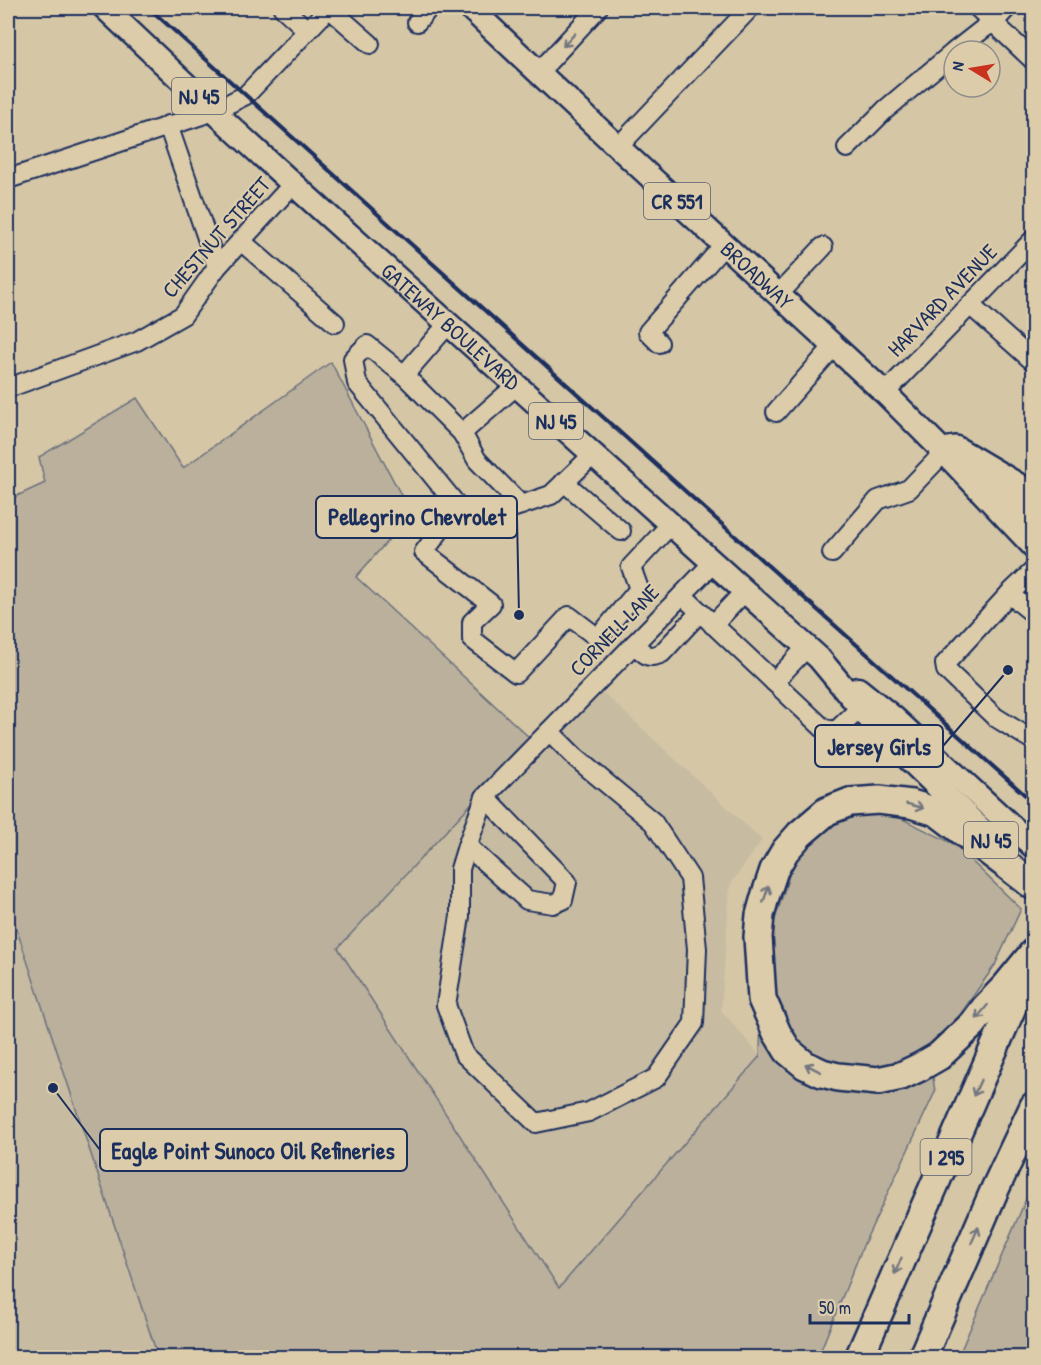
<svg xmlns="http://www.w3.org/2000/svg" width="1041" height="1365" font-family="'Patrick Hand',sans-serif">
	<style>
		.built { fill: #c7bba1 }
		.green { fill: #bab09c; stroke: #6a707d; stroke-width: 1.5 }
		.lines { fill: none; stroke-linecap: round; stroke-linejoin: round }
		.minor-casing { stroke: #1b2f5e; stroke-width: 22 }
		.major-casing { stroke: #1b2f5e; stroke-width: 27 }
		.highway-casing { stroke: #1b2f5e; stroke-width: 32 }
		.minor { stroke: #ddcca9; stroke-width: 18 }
		.major { stroke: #ddcca9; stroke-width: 22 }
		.highway { stroke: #ddcca9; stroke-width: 27 }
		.rail { stroke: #1b2f5e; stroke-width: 4 }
		.oneway { stroke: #727680 }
		.labels { text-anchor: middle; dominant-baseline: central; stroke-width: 4.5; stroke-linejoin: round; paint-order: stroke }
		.shield { fill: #ddcca9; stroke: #555e74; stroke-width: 1.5 }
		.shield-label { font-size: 21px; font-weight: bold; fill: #1b2f5e }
		.street-label { font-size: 22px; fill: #1b2f5e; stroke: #ddcca9 }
		.leader { fill: none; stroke: #1b2f5e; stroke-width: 2 }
		.callout-dot { fill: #1b2f5e; stroke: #ddcca9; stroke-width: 2 }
		.callout { fill: #ddcca9; stroke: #1b2f5e; stroke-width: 2 }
		.callout-label { font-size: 24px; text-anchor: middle; font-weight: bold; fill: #1b2f5e }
	</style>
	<rect width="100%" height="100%" fill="#d5c6a6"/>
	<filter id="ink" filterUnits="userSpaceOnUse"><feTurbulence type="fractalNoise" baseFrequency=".0167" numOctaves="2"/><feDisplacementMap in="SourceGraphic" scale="12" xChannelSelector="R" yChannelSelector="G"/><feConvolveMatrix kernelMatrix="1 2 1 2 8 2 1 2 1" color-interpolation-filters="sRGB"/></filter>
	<g filter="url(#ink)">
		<g class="built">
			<polygon points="593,683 762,840 730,885 721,1010 760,1056 560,1288 338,948 531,739"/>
			<polygon points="8,818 191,1357 8,1357"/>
		</g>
		<g class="green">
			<polygon points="331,362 411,514 356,577 531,739 338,948 559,1288 760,1056 762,960 801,838 878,807 954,844 1021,909 995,965 930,1057 935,1092 863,1246 818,1357 158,1357 8,903 8,500 45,483 39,457 137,398 183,468"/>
			<polygon points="1033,1183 1033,1357 958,1357"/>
		</g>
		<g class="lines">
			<defs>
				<g id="minor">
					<polyline points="283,8 307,30"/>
					<polyline points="329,8 370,44"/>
					<polyline points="978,8 1034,61"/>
					<polyline points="417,22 429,8"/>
					<polyline points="955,51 983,29 994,22 1007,8"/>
					<polyline points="539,72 598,8"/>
					<polyline points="168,125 217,267"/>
					<polyline points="618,147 750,8"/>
					<polyline points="847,148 885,110 954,52"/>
					<polyline points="8,179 214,111 246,95 329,8"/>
					<polyline points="241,241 335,323"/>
					<polyline points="778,295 823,247"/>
					<polyline points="970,305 1034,362"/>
					<polyline points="449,323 404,375 367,345 353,359 357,383 468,519 503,511 551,495 594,454"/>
					<polyline points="659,343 648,332 724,245"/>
					<polyline points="404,375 462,433 477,460 521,505"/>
					<polyline points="8,388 137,341 183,315 217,267 293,184"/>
					<polyline points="885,393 1034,239"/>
					<polyline points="776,412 834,346"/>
					<polyline points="462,433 517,385"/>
					<polyline points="564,482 621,531"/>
					<polyline points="468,519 444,525 424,552 491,604 472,622 472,639 516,673 569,616 598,638 639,589 631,567 671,524"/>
					<polyline points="832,553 878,500 909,489 950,446"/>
					<polyline points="1034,570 1009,594 945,664 946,670 995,717 1034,741"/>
					<polyline points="1009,594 1034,614"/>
					<polyline points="682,595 824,729 836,731 860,708"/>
					<polyline points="713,625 745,591"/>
					<path d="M634 644C645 654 647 660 662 653L700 612"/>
					<polyline points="774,682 807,647"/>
					<polyline points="549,731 576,758 653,822 690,878 697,949 694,1023 656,1078 589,1112 536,1123 464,1054 446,1005 460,916 460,869 467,846 485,797 682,595 713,563"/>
					<polyline points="467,846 527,900 553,904 563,900 567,882 485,797"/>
				</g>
				<g id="major">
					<path id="s1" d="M105 8 233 129 293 184 819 658 878 729 998 846"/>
					<path id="s2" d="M470 8 618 147 885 393 944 452 1034 547"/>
					<polyline points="990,481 1034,520"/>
					<polyline points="858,689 894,718 1034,847"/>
				</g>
				<g id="highway">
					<polyline points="955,450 1034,497"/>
					<polyline points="1034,886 937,812 911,804 879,800 850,802 827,811 800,834 785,851 774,870 765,897 760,915 758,937 762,999 777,1033 788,1051 805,1065 822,1073 838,1077 878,1081 901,1076 920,1067 939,1056 973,1024 985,1008 1007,985 1034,952"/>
					<polyline points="859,1358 1026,975"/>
					<polyline points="922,1358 995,1189 1034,1106"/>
				</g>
			</defs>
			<use href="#minor" class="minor-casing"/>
			<use href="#major" class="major-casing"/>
			<use href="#highway" class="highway-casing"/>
			<use href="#minor" class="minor"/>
			<use href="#major" class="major"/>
			<use href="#highway" class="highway"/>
			<polyline class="rail" points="149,8 755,554 1034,803"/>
		</g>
		<defs><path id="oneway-shaft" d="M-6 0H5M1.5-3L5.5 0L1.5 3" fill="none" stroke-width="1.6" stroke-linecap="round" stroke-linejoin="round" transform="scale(1.5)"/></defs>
		<g class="oneway">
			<use href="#oneway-shaft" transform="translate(569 40) rotate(133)"/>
			<use href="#oneway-shaft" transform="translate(915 806) rotate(15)"/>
			<use href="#oneway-shaft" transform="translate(766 894) rotate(-72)"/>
			<use href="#oneway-shaft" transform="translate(982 1012) rotate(129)"/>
			<use href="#oneway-shaft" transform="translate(813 1068) rotate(-153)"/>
			<use href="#oneway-shaft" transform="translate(977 1088) rotate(114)"/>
			<use href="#oneway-shaft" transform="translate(975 1235) rotate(-66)"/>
			<use href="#oneway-shaft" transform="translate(898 1266) rotate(113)"/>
		</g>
	</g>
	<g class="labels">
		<g class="shield">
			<rect x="172" y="78" width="54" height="36" rx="4.5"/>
			<rect x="644" y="183" width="66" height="36" rx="4.5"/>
			<rect x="529" y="403" width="54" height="36" rx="4.5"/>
			<rect x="964" y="822" width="54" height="36" rx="4.5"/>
			<rect x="920.5" y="1139" width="51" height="36" rx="4.5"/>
		</g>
		<g class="shield-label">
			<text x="199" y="96">NJ 45</text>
			<text x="677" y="201">CR 551</text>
			<text x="556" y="421">NJ 45</text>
			<text x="991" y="840">NJ 45</text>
			<text x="946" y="1157">I 295</text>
		</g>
		<g class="street-label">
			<text transform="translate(216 237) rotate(-49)">CHESTNUT STREET</text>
			<text stroke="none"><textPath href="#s2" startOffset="392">BROADWAY</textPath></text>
			<text transform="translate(942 300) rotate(-46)">HARVARD AVENUE</text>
			<text stroke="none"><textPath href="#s1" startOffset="470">GATEWAY BOULEVARD</textPath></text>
			<text transform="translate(614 630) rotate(-46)">CORNELL LANE</text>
		</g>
	</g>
	<path class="leader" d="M519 615L517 517M1008 670L943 746M53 1088L100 1150"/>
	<g class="callout-dot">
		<circle cx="519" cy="615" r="6"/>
		<circle cx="1008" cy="670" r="6"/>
		<circle cx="53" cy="1088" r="6"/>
	</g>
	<g class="callout">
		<rect x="316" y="496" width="201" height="42" rx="6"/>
		<rect x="815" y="725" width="128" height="42" rx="6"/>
		<rect x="100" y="1129" width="307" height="42" rx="6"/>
	</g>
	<g class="callout-label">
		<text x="417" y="525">Pellegrino Chevrolet</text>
		<text x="879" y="755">Jersey Girls</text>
		<text x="253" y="1159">Eagle Point Sunoco Oil Refineries</text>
	</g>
	<rect width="1041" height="1365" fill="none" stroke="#ddcca9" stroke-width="30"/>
	<rect x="15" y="15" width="1011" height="1335" fill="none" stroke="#1b2f5e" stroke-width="2" filter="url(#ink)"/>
	<g transform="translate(972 69) rotate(281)"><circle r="28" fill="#ddcca9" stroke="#8f8d8b" stroke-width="1.5"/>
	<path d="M0-4.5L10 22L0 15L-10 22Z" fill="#c8321e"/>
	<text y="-9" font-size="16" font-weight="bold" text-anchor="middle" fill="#1b2f5e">N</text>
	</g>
	<path d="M810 1314v9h99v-9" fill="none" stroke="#1b2f5e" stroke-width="3"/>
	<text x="819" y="1314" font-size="18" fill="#1b2f5e" stroke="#ddcca9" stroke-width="4.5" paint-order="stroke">50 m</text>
</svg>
